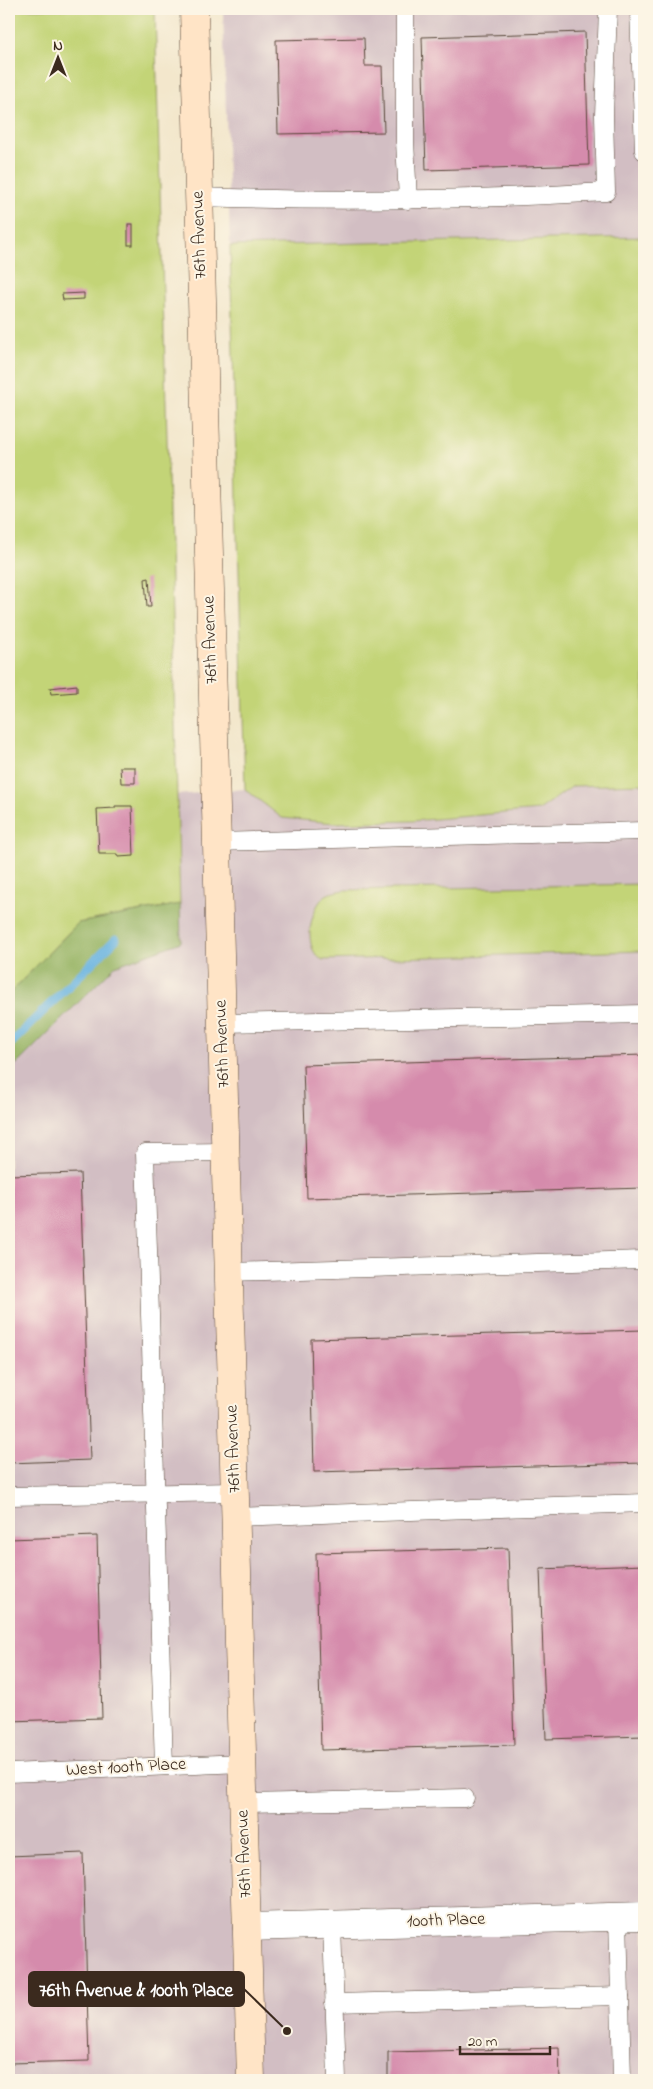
<svg xmlns="http://www.w3.org/2000/svg" width="653" height="2089" font-family="'Indie Flower',sans-serif">
	<style>
		.industrial { fill: #d2bec3 }
		.green { fill: #c3d477; stroke: #7f7f4a }
		.forest { fill: #9ab668; stroke: #6a7043 }
		.lines { fill: none; stroke-linecap: round; stroke-linejoin: round }
		.stream { stroke: #67b3e0; stroke-width: 9 }
		.building { fill: #d58bac }
		.lane-casing { stroke: #574638; stroke-width: 19 }
		.street-casing { stroke: #574638; stroke-width: 29 }
		.secondary-casing { stroke: #574638; stroke-width: 29 }
		.lane { stroke: #fff; stroke-width: 18 }
		.street { stroke: #fff; stroke-width: 28 }
		.secondary { stroke: #ffe4c6; stroke-width: 28 }
		.labels { text-anchor: middle; dominant-baseline: central; stroke-width: 4; stroke-linejoin: round; paint-order: stroke }
		.street-label { font-size: 18px; fill: #3b2a1e; stroke: #fcf5e5 }
		.leader { fill: none; stroke: #3b2a1e; stroke-width: 2 }
		.callout-dot { fill: #3b2a1e; stroke: #fcf5e5; stroke-width: 2 }
		.callout { fill: #3b2a1e; stroke: #3b2a1e; stroke-width: 2 }
		.callout-label { font-size: 19px; text-anchor: middle; font-weight: bold; fill: #fff }
	</style>
	<rect width="100%" height="100%" fill="#fcf5e5"/>
	<filter id="ink" filterUnits="userSpaceOnUse"><feTurbulence type="fractalNoise" baseFrequency=".02" numOctaves="2"/><feDisplacementMap in="SourceGraphic" scale="10" xChannelSelector="R" yChannelSelector="G"/><feConvolveMatrix kernelMatrix="1 2 1 2 8 2 1 2 1" color-interpolation-filters="sRGB"/></filter>
	<filter id="wash" filterUnits="userSpaceOnUse"><feTurbulence type="fractalNoise" baseFrequency=".0096" numOctaves="4" result="noise"/><feDisplacementMap in="SourceGraphic" scale="20" xChannelSelector="R" yChannelSelector="G"/><feGaussianBlur stdDeviation="1.12" result="paint"/><feColorMatrix in="noise" values="0 0 0 0 0 0 0 0 0 0 0 0 0 0 0 0 0 1.4 0 .05"/><feComposite in="paint" operator="in"/></filter>
	<g filter="url(#wash)">
		<rect width="100%" height="100%" fill="#f3e7cc"/>
		<g class="industrial">
			<polygon points="223,9 644,9 644,237 230,246"/>
			<polygon points="644,784 644,2080 9,2080 9,1072 115,966 181,942 177,795 245,789 282,818 334,823 412,821 539,810 573,786"/>
		</g>
		<g class="green">
			<polygon points="9,9 155,9 180,904 78,923 9,994"/>
			<polygon points="644,237 644,784 573,786 539,810 412,821 334,823 282,818 245,789 230,246"/>
			<path d="M644 884V951L323 960C302 951 309 908 326 895 331 892 339 891 345 890Z"/>
		</g>
		<polygon class="forest" points="180,904 181,942 115,966 9,1072 9,994 78,923"/>
		<g class="lines">
			<polyline class="stream" points="9,1045 116,939"/>
		</g>
		<g id="blocks">
			<g class="building">
				<polygon points="585,32 589,165 426,170 422,37"/>
				<polygon points="364,38 365,66 382,66 384,132 278,134 276,40"/>
				<rect x="128" y="224" width="5" height="21"/>
				<polygon points="84,293 84,299 63,300 62,294"/>
				<polygon points="149,578 151,607 147,607 145,579"/>
				<polygon points="77,685 77,692 51,694 50,688"/>
				<polygon points="120,767 135,767 135,783 121,783"/>
				<polygon points="115,806 132,806 134,856 118,857 117,854 99,854 97,809 115,808"/>
				<polygon points="644,1055 644,1188 307,1198 303,1065"/>
				<polygon points="80,1173 90,1460 9,1463 9,1175"/>
				<polygon points="644,1330 644,1463 314,1472 311,1339"/>
				<polygon points="97,1536 102,1718 9,1721 9,1539"/>
				<polygon points="508,1548 514,1745 321,1750 316,1553"/>
				<polygon points="644,1565 644,1736 546,1739 540,1569"/>
				<polygon points="83,1853 89,2061 9,2063 9,1856"/>
				<polygon points="559,2048 560,2080 388,2080 388,2052"/>
			</g>
		</g>
	</g>
	<g filter="url(#ink)">
		<use href="#blocks" fill-opacity="0" stroke="#574638" stroke-width="1"/>
		<g class="lines">
			<defs>
				<g id="lane">
					<polyline points="405,9 405,141 408,200"/>
					<polyline points="639,9 644,151"/>
					<path d="M199 197C335 202 470 200 606 192L604 115 608 9"/>
					<polyline points="217,842 644,831"/>
					<polyline points="222,1023 644,1014"/>
					<polyline points="229,1272 644,1260"/>
					<polyline points="9,1496 235,1492"/>
					<polyline points="236,1517 644,1503"/>
					<polyline points="164,1766 145,1153 226,1152"/>
					<polyline points="9,1773 242,1763"/>
					<polyline points="244,1803 465,1798"/>
					<polyline points="618,1916 622,2080"/>
					<polyline points="332,1924 337,2080"/>
					<polyline points="334,2003 620,1996"/>
				</g>
				<polyline id="street" points="247,1927 644,1916"/>
				<polyline id="secondary" points="194,9 251,2080"/>
			</defs>
			<use href="#lane" class="lane-casing"/>
			<use href="#street" class="street-casing"/>
			<use href="#secondary" class="secondary-casing"/>
			<use href="#lane" class="lane"/>
			<use href="#street" class="street"/>
			<use href="#secondary" class="secondary"/>
		</g>
	</g>
	<g class="labels">
		<g class="street-label">
			<text transform="translate(200 235) rotate(-92)">76th Avenue</text>
			<text transform="translate(211 640) rotate(-92)">76th Avenue</text>
			<text transform="translate(223 1044) rotate(-92)">76th Avenue</text>
			<text transform="translate(234 1449) rotate(-92)">76th Avenue</text>
			<text transform="translate(126 1768) rotate(-3)">West 100th Place</text>
			<text transform="translate(245 1854) rotate(-92)">76th Avenue</text>
			<text transform="translate(446 1921) rotate(-2)">100th Place</text>
		</g>
	</g>
	<path class="leader" d="M287 2031L244 1989"/>
	<circle class="callout-dot" cx="287" cy="2031" r="5"/>
	<rect class="callout" x="29" y="1972" width="215" height="34" rx="5"/>
	<g class="callout-label">
		<text x="136" y="1996">76th Avenue &amp; 100th Place</text>
	</g>
	<rect width="653" height="2089" fill="none" stroke="#fcf5e5" stroke-width="30"/>
	<g transform="translate(58 58)" stroke="#fcf5e5" stroke-width="4" paint-order="stroke">
	<path d="M0-4L9 19L0 12L-9 19Z" fill="#3b2a1e"/>
	<text y="-8" font-size="14" font-weight="bold" text-anchor="middle" fill="#3b2a1e">N</text>
	</g>
	<path d="M460 2046v8h90v-8" fill="none" stroke="#3b2a1e" stroke-width="2.5"/>
	<text x="468" y="2046" font-size="15" fill="#3b2a1e" stroke="#fcf5e5" stroke-width="4" paint-order="stroke">20 m</text>
</svg>
